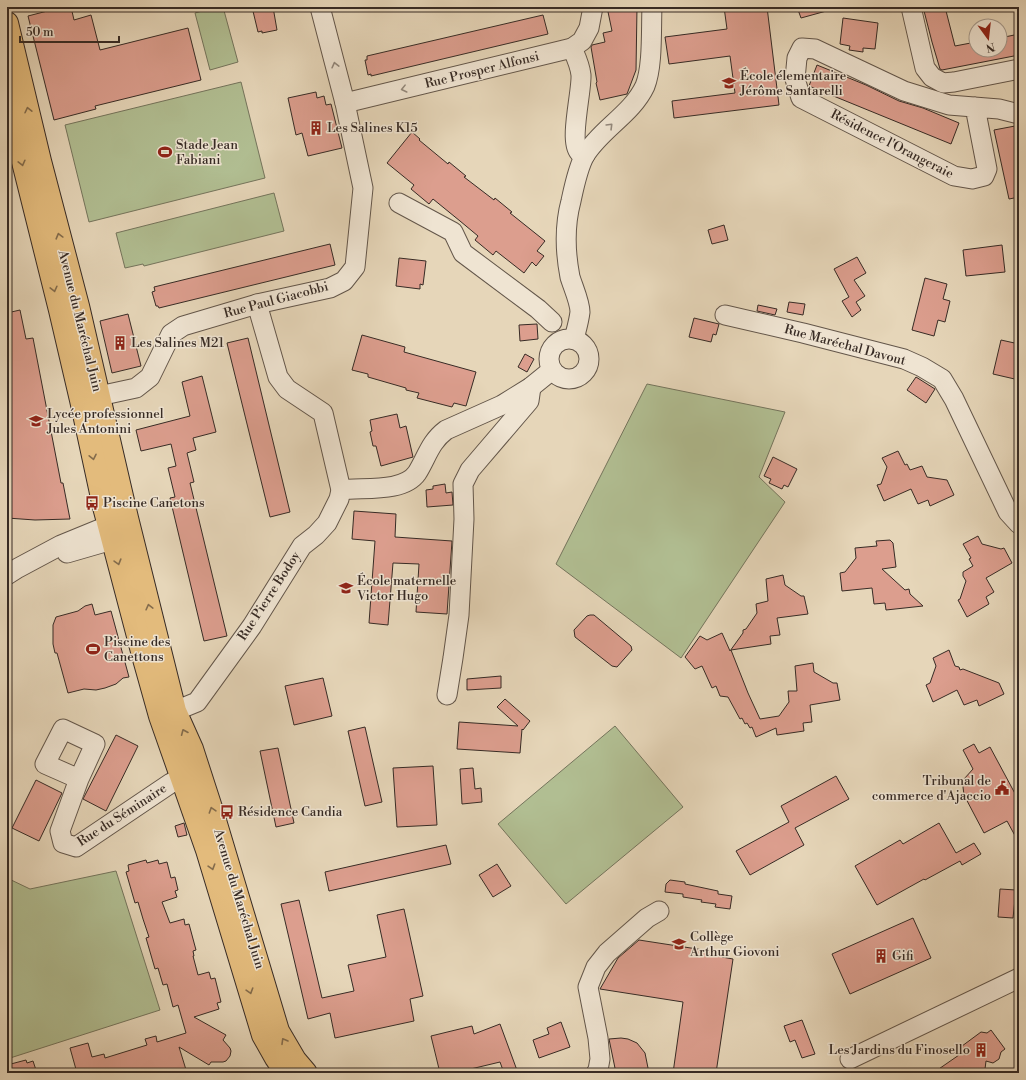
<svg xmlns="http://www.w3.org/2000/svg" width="1026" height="1080" font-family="'Libre Bodoni',serif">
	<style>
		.green { fill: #b1be92; stroke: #74745c }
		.building { fill: #dc9e8e; stroke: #372b25 }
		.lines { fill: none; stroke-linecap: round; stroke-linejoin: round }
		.minor-casing { stroke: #63564a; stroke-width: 21 }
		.major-casing { stroke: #372b25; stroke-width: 24 }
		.minor { stroke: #efe4d2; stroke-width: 19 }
		.major { stroke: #e3bb7c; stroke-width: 22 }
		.oneway { stroke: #93887c }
		.oneway2 { stroke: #846c4c }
		.labels { text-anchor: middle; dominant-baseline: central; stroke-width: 3; stroke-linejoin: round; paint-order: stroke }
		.street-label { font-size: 13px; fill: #372b25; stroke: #efe4d2 }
		.poi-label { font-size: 13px; fill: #372b25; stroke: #efe4d2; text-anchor: start }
	</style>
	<rect width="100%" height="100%" fill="#e6d6b9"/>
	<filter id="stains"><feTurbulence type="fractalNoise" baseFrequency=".005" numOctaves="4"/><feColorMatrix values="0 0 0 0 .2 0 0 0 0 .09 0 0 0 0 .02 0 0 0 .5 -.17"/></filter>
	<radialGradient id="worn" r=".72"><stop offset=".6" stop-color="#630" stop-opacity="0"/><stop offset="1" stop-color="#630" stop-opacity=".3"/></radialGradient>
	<g class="green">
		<polygon points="217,7 223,7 238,62 210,70 195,13"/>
		<polygon points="241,82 265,178 89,222 65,125"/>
		<polygon points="274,193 284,231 144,266 143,264 125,268 116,233"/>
		<polygon points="647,384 785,412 759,477 785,502 681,658 556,564"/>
		<polygon points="615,726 683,807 566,904 498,824"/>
		<polygon points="116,871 160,1010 7,1059 7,878 30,889"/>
	</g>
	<g class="building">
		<polygon points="63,7 71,7 74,20 91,15 100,50 188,28 201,80 95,106 96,109 54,120 28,16"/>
		<polygon points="252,7 273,7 277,30 262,33 262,31 258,32"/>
		<polygon points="607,7 637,7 636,70 627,94 600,100 596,83 597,82 591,47 592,45 605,42 603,33 612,31"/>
		<polygon points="724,7 767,7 779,105 674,118 672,101 735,93 730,56 669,64 665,37 727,29"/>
		<polygon points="797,7 829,7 830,10 801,18"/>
		<polygon points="923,7 945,7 955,46 976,42 976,50 1000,50 1000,38 1019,34 1019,55 942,70 940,69 932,42"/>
		<polygon points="543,15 548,34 371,76 371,74 368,75 365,60 367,60 367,56"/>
		<polygon points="843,18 878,23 875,49 863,48 863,52 849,50 850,46 840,44"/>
		<polygon points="817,65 866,85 899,101 923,108 959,123 951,144 809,86"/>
		<polygon points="316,92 317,98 324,96 326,105 331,104 342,148 308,156 302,133 296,135 288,98"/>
		<polygon points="1015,126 1019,143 1019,197 1009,199 994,130"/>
		<polygon points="412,132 420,139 419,140 448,164 449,162 466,176 464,177 494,200 495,198 512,212 510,213 545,241 537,251 544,256 536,266 532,262 524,273 496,251 493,255 475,240 478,236 460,221 433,199 429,204 411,189 414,185 387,163"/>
		<polygon points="724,225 728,240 712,244 708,230"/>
		<polygon points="330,244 335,265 159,308 158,306 156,306 152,292 155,291 154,287"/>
		<polygon points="1002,245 1005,272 966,276 963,250"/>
		<polygon points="857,257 866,273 854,280 865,296 856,302 861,310 852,317 842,301 849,297 834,269"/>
		<polygon points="399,258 426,261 423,285 420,284 420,289 396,286"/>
		<polygon points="925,278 947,284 943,299 950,301 945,322 938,320 934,336 912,330"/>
		<polygon points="789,302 805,304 803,315 787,312"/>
		<polygon points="758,305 777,309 775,315 757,311"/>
		<polygon points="20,310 26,339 33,338 61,483 63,483 70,519 35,520 7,518 7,313"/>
		<polygon points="128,314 141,366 112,373 100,321"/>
		<polygon points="694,318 719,324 716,335 713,334 711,342 689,337"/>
		<polygon points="537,324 538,339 520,341 519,325"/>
		<polygon points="362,335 405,347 404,352 476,372 466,406 454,403 452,407 417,398 419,393 406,390 406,388 368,377 368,374 352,370"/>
		<polygon points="248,338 290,512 270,517 227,343"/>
		<polygon points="1001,340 1019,344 1019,380 993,374"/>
		<polygon points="525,354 534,359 527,372 518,367"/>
		<polygon points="202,376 216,432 193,438 196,450 187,453 194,482 190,483 227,636 204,641 170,498 175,497 168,468 176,466 171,444 141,451 136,430 190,416 182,382"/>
		<polygon points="916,377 935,389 926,403 907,390"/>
		<polygon points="397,414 400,428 406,426 413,457 381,466 376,446 373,446 370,432 372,431 370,420"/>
		<polygon points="898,451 905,465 907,464 910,470 922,466 927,477 947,480 954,495 930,506 928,500 918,504 911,489 884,501 877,485 881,484 887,467 882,458"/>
		<polygon points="773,457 797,469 788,487 784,485 782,489 769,483 771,479 764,476"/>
		<polygon points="445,484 446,493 452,492 453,505 427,507 426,490 433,489 433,486"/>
		<polygon points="354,511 396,514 395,537 452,541 447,614 416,612 419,564 393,563 388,625 369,623 375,541 352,539"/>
		<polygon points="978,536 982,544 1001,549 1004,548 1012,563 986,578 994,592 986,597 989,604 967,617 958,600 960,599 966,581 963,576 963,572 973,566 969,559 971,558 963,544"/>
		<polygon points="890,540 893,543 896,567 882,569 905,590 909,589 910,594 923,606 886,610 885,603 874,604 872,588 842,591 840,573 845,572 856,558 855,548 877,546 876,541"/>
		<polygon points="783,575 785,585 801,596 804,596 808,614 777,618 780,635 770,636 771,644 731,650 748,693 760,719 779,716 789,702 788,691 797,691 795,666 813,663 814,672 833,683 837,683 840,700 810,705 812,722 803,723 804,731 777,735 776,728 756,737 752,727 750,728 747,723 745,724 742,718 740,719 728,697 720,696 716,686 712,688 702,666 695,669 685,657 700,636 707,640 722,633 730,651 743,633 743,630 746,629 757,613 756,604 768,601 766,579"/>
		<polygon points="92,604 95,615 111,611 129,677 123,678 116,684 105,688 96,690 84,689 68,693 57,653 55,653 53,644 53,625 56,617 78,611 85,606"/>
		<polygon points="590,615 594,615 631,646 632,650 617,667 612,666 575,637 574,630 587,616"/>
		<polygon points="949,650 955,666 959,667 960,670 963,669 999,683 1004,694 979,706 977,700 964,705 957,690 933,702 926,685 930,683 936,666 933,658"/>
		<polygon points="501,676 501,688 467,690 467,679"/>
		<polygon points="323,678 332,716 294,725 285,686"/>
		<polygon points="505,699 530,721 523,730 522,729 520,753 457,749 459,722 518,726 497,707"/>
		<polygon points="365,727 382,802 365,806 348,731"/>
		<polygon points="116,735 138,746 106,811 83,799"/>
		<polygon points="974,744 979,753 990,747 1019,801 1019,843 1007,821 984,833 964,795 963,787 964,779 973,769 963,750"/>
		<polygon points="278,748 294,823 276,827 260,751"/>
		<polygon points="433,766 437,825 397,827 393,768"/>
		<polygon points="473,768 475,789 481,788 482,802 462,804 460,769"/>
		<polygon points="836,776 849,799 795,828 804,845 750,875 736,851 789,822 781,806"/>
		<polygon points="36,780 62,793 39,841 12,828"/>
		<polygon points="184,823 187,835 178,837 175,826"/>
		<polygon points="939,823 956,853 974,843 981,854 962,865 960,861 925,880 924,879 877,905 855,866 900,840 903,844"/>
		<polygon points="446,845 451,864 329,891 325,872"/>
		<polygon points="146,860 147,863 158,860 159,864 167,862 171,878 175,877 178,890 175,891 177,897 162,902 170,923 184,919 185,925 189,924 196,950 193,951 194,956 193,956 198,975 209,972 211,979 215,978 221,1002 217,1003 219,1009 194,1017 226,1035 223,1040 230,1048 231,1051 230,1056 226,1061 223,1062 211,1062 209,1065 179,1047 187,1073 77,1073 70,1048 88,1043 92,1057 104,1054 105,1058 147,1045 145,1039 156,1036 157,1042 186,1033 178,1005 173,1007 167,984 163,985 158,968 155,969 146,938 149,937 143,919 138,902 135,903 126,872 129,871 128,865"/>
		<polygon points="497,864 511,886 493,897 479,875"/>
		<polygon points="670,880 685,882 685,884 718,891 718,894 732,896 730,909 715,907 716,904 701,902 702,900 683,897 683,894 665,892 666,884"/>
		<polygon points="1000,889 1016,890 1013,918 998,917"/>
		<polygon points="299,900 322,998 354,991 348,965 386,957 377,915 404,909 423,996 410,999 414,1021 335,1038 330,1013 308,1019 281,904"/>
		<polygon points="913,918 931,958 850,994 832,954"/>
		<polygon points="639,940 723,953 722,957 733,959 716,1073 673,1073 683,1002 600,989 618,958"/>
		<polygon points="802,1020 815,1054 802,1058 795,1040 790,1042 784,1026"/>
		<polygon points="561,1022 570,1047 539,1058 533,1040 549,1034 547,1028"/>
		<polygon points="500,1024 518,1073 504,1073 500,1062 454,1073 440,1073 431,1036 472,1026 474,1034"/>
		<polygon points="991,1030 1005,1049 1001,1052 999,1059 993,1063 986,1061 985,1069 980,1073 933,1073 959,1055 958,1049 981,1032 987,1033"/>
		<polygon points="621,1038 628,1039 637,1043 645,1053 649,1073 616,1073 609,1039"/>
		<polygon points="26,1060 27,1063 33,1061 37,1073 7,1073 7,1065"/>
	</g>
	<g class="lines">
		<defs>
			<g id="minor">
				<polyline points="911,7 925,68 932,77 943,83 954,82 1019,69"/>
				<path d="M572 48C576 57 580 65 581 75 582 91 569 141 579 152 581 153 583 154 585 155"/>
				<polyline points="345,103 572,48 582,41 589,28 593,7"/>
				<polyline points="975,107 987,169 984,176 972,179 954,176 801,98 795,79 797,58 802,48 815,49 904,91 949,105 999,109 1019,114"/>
				<polyline points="399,203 453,232 463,253 538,309 552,322"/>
				<polyline points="725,315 803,333 904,359 922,367 942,379 954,399 1008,512 1019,524"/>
				<circle cx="569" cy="359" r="20"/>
				<path d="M574 339C576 331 579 321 580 312 580 302 573 287 570 277 565 251 564 227 571 201 574 187 578 167 585 155 601 129 632 114 645 86 653 66 651 29 652 7"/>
				<polyline points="85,399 136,388 150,377 171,334 183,326 257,304 330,288 344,281 355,267 363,188 345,103 320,7"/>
				<path d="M341 490C363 487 403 493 417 473 427 457 430 442 446 430L502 405 531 387 552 370"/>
				<polyline points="67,553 105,542 127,539"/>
				<polyline points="7,575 18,568 61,545 122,520"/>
				<polyline points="447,695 453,658 459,615 464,519 463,484 470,470 529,401 531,387"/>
				<polyline points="175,711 197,702 252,626 302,546 316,535 327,523 339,499 341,490 323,413 287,389 278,377 257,304"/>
				<polyline points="79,779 45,764 63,729 95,744 79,779 60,831 63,843 76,847 171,783 195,770"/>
				<polyline points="850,1059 1019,978"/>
				<polyline points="596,1073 598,1070 600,1059 598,1038 588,987 596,967 607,953 647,918 659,911"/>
			</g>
			<g id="major">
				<polyline points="7,23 40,161 78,306 127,518 175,711 192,749 213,814 278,1031 295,1060 306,1073"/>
				<polyline points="7,98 60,310 81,400 104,507 144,659 160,716 207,850 263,1035 276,1058 286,1073"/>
			</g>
		</defs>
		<use href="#minor" class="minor-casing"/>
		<use href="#major" class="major-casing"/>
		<use href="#minor" class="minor"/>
		<use href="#major" class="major"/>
	</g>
	<defs><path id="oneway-chevron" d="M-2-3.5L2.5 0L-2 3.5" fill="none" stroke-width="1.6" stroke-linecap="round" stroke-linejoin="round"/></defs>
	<g class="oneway">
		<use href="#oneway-chevron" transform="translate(335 65) rotate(-104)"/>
		<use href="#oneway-chevron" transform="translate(404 89) rotate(166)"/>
		<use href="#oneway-chevron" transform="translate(610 126) rotate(-45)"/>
	</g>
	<g class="oneway2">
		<use href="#oneway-chevron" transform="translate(28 110) rotate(-103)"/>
		<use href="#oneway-chevron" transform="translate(22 163) rotate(76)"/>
		<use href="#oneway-chevron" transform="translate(59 236) rotate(-105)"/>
		<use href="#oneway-chevron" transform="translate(54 289) rotate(76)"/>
		<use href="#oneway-chevron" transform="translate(93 457) rotate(78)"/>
		<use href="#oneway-chevron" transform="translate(118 562) rotate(74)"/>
		<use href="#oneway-chevron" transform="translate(149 607) rotate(-104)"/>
		<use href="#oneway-chevron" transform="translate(184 732) rotate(-113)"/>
		<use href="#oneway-chevron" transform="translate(212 810) rotate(-108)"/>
		<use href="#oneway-chevron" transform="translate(212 867) rotate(73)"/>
		<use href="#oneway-chevron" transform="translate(250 991) rotate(73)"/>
		<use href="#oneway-chevron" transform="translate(284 1041) rotate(-120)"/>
	</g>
	<defs>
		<symbol id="school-bare" viewBox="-9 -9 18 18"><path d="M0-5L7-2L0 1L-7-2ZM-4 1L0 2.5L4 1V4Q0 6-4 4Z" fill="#8f2418" stroke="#efe4d2" stroke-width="2.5" paint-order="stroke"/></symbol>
		<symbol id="building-bare" viewBox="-9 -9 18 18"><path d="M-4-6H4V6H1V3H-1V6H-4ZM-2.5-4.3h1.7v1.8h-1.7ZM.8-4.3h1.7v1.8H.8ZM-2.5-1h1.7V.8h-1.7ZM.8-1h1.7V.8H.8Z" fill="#8f2418" stroke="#efe4d2" stroke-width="2.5" paint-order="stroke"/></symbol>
		<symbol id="stadium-bare" viewBox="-9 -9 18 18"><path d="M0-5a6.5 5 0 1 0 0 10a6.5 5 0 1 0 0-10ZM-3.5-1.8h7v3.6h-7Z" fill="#8f2418" stroke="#efe4d2" stroke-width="2.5" paint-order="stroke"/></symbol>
		<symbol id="bus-bare" viewBox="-9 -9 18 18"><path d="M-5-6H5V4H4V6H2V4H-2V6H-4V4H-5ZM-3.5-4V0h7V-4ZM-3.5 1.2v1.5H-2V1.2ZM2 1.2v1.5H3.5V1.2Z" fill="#8f2418" stroke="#efe4d2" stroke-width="2.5" paint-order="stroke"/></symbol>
		<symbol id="civic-bare" viewBox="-9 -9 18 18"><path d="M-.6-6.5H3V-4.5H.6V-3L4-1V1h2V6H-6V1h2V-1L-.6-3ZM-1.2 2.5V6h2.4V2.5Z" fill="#8f2418" stroke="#efe4d2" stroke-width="2.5" paint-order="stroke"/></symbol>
	</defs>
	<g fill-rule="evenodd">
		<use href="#school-bare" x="719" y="73" width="20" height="20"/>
		<use href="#building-bare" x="306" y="118" width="20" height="20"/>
		<use href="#stadium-bare" x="155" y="142" width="20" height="20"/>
		<use href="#building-bare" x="110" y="333" width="20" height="20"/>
		<use href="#school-bare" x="26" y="411" width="20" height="20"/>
		<use href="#bus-bare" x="82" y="493" width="20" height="20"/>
		<use href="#school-bare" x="336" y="578" width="20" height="20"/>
		<use href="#stadium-bare" x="83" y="639" width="20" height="20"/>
		<use href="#civic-bare" x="992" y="778" width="20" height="20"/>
		<use href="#bus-bare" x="217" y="802" width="20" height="20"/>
		<use href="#school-bare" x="669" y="934" width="20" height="20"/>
		<use href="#building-bare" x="871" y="946" width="20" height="20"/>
		<use href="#building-bare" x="971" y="1040" width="20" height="20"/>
	</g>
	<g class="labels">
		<g class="street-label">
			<text transform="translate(482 70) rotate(-14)">Rue Prosper Alfonsi</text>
			<text transform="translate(892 144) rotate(27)">Résidence l'Orangeraie</text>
			<text transform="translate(276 300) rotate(-15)">Rue Paul Giacobbi</text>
			<text transform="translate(80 321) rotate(76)">Avenue du Maréchal Juin</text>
			<text transform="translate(845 345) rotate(15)">Rue Maréchal Davout</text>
			<text transform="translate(269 596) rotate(-57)">Rue Pierre Bodoy</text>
			<text transform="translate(122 815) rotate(-33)">Rue du Séminaire</text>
			<text transform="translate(239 899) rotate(73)">Avenue du Maréchal Juin</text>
		</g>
		<g class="poi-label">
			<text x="740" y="76">École élementaire<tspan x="740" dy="15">Jérôme Santarelli</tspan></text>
			<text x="327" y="128">Les Salines K15</text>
			<text x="176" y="145">Stade Jean<tspan x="176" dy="15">Fabiani</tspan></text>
			<text x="131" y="343">Les Salines M21</text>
			<text x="47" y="414">Lycée professionnel<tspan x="47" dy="15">Jules Antonini</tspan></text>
			<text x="103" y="503">Piscine Canetons</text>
			<text x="357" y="581">École maternelle<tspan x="357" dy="15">Victor Hugo</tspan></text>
			<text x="104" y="642">Piscine des<tspan x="104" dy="15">Canettons</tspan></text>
			<text x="991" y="781" text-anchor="end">Tribunal de<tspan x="991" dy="15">commerce d'Ajaccio</tspan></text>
			<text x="238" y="812">Résidence Candia</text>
			<text x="690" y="937">Collège<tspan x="690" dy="15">Arthur Giovoni</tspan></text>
			<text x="892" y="956">Gifi</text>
			<text x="970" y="1050" text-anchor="end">Les Jardins du Finosello</text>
		</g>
	</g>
	<rect width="1026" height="1080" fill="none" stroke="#e6d6b9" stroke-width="24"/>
	<rect x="8" y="8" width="1010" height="1064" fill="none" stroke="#372b25" stroke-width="2"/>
	<rect x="12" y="12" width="1002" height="1056" fill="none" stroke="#372b25"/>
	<g transform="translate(988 38) rotate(165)"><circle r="19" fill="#efe4d2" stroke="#a59a8d"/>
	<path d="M0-3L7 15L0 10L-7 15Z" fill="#8f2418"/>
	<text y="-6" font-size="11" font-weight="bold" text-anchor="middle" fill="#372b25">N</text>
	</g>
	<path d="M20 36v6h99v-6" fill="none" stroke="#372b25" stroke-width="2"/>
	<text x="26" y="36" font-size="12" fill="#372b25" stroke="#efe4d2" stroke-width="3" paint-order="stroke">50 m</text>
	<rect width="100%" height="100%" filter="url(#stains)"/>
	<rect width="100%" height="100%" fill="url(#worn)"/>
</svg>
